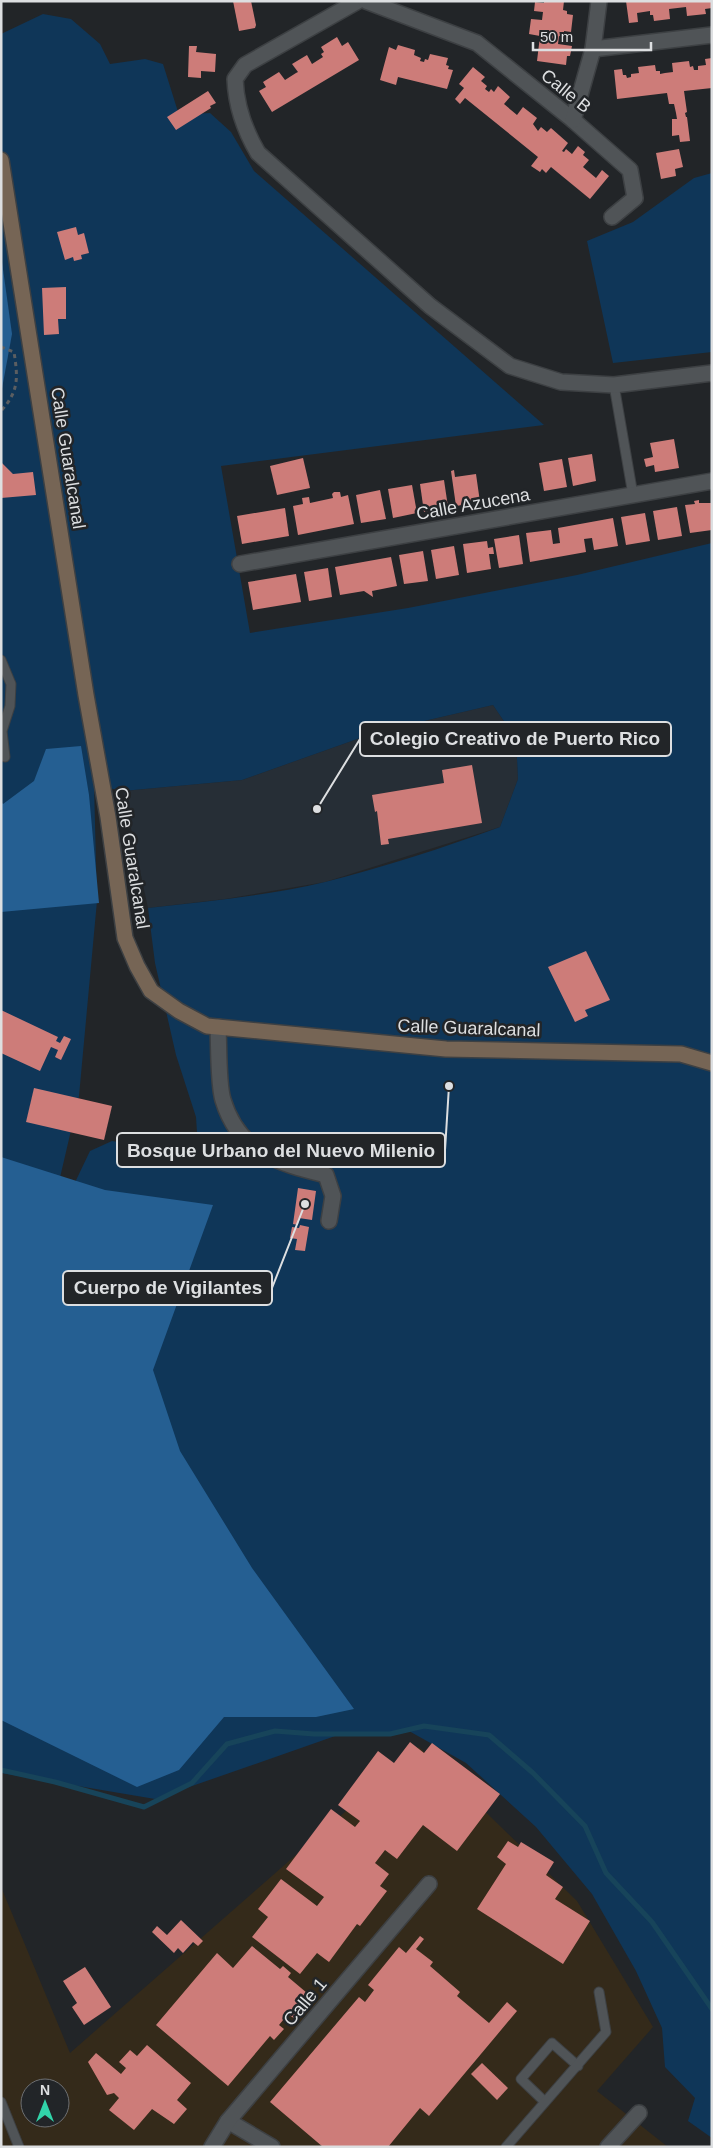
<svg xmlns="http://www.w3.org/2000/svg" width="713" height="2148" font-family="Helvetica,sans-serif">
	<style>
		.built { fill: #262e36 }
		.industrial { fill: #342a1a; fill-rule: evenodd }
		.green { fill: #0f3658 }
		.forest { fill: #255f92 }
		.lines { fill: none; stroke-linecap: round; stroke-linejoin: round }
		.stream { stroke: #17445a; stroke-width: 5 }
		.building { fill: #cd7c79 }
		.lane-casing { stroke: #3d4043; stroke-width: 11 }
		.street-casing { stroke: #3d4043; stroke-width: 18 }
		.secondary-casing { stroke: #3d4043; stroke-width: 18 }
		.path { stroke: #5b5e61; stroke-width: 3; stroke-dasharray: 4 4; stroke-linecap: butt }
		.lane { stroke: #505457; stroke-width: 9 }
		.street { stroke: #505457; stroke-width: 15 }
		.secondary { stroke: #766555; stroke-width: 15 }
		.labels { text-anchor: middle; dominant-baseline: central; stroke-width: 5; stroke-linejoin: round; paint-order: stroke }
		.street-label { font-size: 18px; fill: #dddfe1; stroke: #222528 }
		.leader { fill: none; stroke: #dddfe1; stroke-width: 2 }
		.callout-dot { fill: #dddfe1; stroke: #222528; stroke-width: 2 }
		.callout { fill: #222528; stroke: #dddfe1; stroke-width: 2 }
		.callout-label { font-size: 19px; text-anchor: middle; font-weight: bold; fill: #dddfe1 }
	</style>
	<rect width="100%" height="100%" fill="#222528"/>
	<polygon class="built" points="493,705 516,739 518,779 500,827 325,882 225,899 148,908 123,791 242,780 377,732"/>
	<path class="industrial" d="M419 1747 577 1901 653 2027 597 2091 668 2147H1V1887L70 2053ZM30 2088H60V2118H30Z"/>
	<g class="green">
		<path d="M43 14 71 19 100 44 110 64 145 59 163 64 179 115 210 113 231 132 254 171 544 425 221 466 250 633 408 608 577 575 712 543V2138L688 2121 695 2098 665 2067 662 2028 636 1971 592 1894 536 1827 466 1763 409 1731 338 1735 155 1799 1 1773V1486L69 1195 90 1151 112 1141 155 1148 171 1161 198 1148 196 1117 176 1055 155 963 148 908C207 901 267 896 325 882 384 867 443 848 500 827L518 779 516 739 493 705 377 732 242 780 123 791 94 785 97 901 79 1096 25 1328 1 1345V34Z"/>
		<polygon points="712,173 712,352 613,363 587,241 633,222 694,178"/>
	</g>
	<g class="forest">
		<polygon points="1,255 12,334 1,394"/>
		<polygon points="81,746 89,795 99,903 1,912 1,802 3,804 34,781 46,749"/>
		<polygon points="1,1157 105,1190 213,1205 153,1370 180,1451 252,1568 354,1709 316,1717 224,1717 179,1770 137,1787 1,1720"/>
	</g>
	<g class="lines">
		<polyline class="stream" points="1,1770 55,1782 144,1807 192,1783 227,1744 275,1731 314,1734 390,1734 424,1726 489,1735 533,1773 585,1826 606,1873 652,1922 712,2009"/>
	</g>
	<g class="building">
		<polygon points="233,1 251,1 256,25 255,28 239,31"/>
		<polygon points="544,1 564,1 563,10 567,11 567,14 573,15 571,32 564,31 564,37 559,36 558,44 572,46 570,56 567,56 566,65 537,61 540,36 529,34 531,19 542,20 543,12 534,11 535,2 544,3"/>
		<polygon points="626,1 712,1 712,8 705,9 706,14 687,16 686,7 669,9 670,19 654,21 653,15 650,15 650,11 637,13 638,22 629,23"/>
		<polygon points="337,37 342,46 348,42 359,60 272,112 259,91 266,87 263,82 279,72 285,80 296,73 298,72 292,64 307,55 312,64 323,57 321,54 324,52 321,47"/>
		<polygon points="398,45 415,50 414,55 421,58 420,61 424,62 425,59 428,60 430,54 448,58 446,65 449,66 448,69 453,70 447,89 398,77 396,85 380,80 389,47 396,50"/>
		<polygon points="189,46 197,46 196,52 216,54 215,72 201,71 201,78 188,77"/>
		<polygon points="712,58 712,88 684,91 687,112 685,113 686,117 687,117 690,141 680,142 679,135 672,136 672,119 677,119 676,113 674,104 669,104 667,93 617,99 614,70 622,69 623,75 626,75 627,78 631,77 631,74 639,73 638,67 655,65 656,71 660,71 660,74 665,73 673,72 672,63 689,61 690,67 693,66 694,70 698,70 698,66 706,65 705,59"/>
		<polygon points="473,67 485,77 481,81 487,86 485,89 489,92 491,89 494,92 498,86 510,97 504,104 517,115 523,107 537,118 533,124 538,131 541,127 547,132 551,128 568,143 562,151 564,152 566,149 572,154 578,146 585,152 583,155 589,160 583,167 596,178 602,170 609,176 590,199 551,167 546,173 542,169 540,172 531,166 538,157 465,98 460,104 455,99 464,88 459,84"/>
		<polygon points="208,91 216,103 210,106 211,108 176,130 167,117"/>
		<polygon points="679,149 683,167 675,169 676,176 661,179 656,153"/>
		<polygon points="76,227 78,235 84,233 89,253 81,255 82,259 74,261 73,257 65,260 57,232"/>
		<polygon points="66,287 66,319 58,319 59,334 44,335 42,288"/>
		<polygon points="674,439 679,468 655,472 654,465 646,467 644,459 653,457 650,443"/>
		<polygon points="592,454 596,481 573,486 568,458"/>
		<polygon points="303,458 310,488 277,495 270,466"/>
		<polygon points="562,459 567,487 544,491 539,463"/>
		<polygon points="1,462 13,474 33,472 36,495 1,498"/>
		<polygon points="454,470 455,477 476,474 480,502 456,506 451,471"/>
		<polygon points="444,480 448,507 424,512 420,484"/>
		<polygon points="412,485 417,513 393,518 388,489"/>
		<polygon points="380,490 386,519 361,523 356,495"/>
		<polygon points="334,492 340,492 341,497 348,495 354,524 298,535 293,506 303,504 302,498 309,497 310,503 333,498 332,494"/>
		<polygon points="699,500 699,503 712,503 712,530 690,533 685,505 695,504 694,501"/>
		<polygon points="677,507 682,536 658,540 653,511"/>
		<polygon points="285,508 289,536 242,544 237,516"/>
		<polygon points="645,513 650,541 626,545 621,517"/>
		<polygon points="613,518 618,546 594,550 592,538 584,539 586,552 530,562 526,533 551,530 553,544 560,543 558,528"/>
		<polygon points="519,535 523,564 499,568 494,539"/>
		<polygon points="487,541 488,548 493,547 494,554 489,554 491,569 467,573 463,544"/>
		<polygon points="454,546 459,575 436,579 431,550"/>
		<polygon points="423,551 428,581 404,584 399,555"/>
		<polygon points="391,557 397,586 372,591 373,597 364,591 340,595 335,567"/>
		<polygon points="328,568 332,597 309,601 304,572"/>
		<polygon points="296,574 301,602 253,610 248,582"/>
		<polygon points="472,765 482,823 388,839 389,844 381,845 377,811 375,812 372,795 444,783 442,770"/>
		<polygon points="586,951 610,1000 585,1010 588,1016 575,1022 548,967"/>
		<polygon points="1,1010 58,1037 56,1041 60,1043 64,1036 71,1039 61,1060 55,1057 58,1050 51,1047 40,1071 1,1053"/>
		<polygon points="34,1088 112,1106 104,1140 26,1122"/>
		<polygon points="298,1188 316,1191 312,1220 299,1218 298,1225 293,1224"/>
		<polygon points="300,1225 309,1227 305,1251 295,1250 297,1239 290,1238 292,1227 299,1228"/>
		<polygon points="410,1742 424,1753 432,1743 500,1794 457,1851 423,1825 397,1859 385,1850 375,1863 389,1874 380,1886 387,1891 360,1926 357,1924 329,1962 317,1953 300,1974 252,1937 268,1917 258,1909 281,1879 317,1906 324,1897 286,1869 331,1809 355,1827 360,1821 338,1805 378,1751 394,1763"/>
		<polygon points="508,1841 518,1847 521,1842 554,1862 546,1875 563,1887 555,1899 590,1921 563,1964 477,1909 506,1864 497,1857"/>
		<polygon points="181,1920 203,1941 198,1946 193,1942 183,1953 178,1948 174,1953 152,1932 157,1926 167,1935"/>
		<polygon points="420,1936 424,1939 416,1949 433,1962 430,1966 460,1992 457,1996 489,2023 507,2002 517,2011 429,2116 420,2108 388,2147 323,2147 270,2102 359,1997 365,2002 374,1990 368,1985 399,1947 406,1953"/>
		<polygon points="252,1946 280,1969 283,1966 291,1973 288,1977 307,1993 298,2004 304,2009 295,2019 288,2014 279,2025 284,2029 274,2040 270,2036 228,2086 156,2025 217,1953 233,1968"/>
		<polygon points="85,1967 111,2007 84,2025 72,2007 77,2003 63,1981"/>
		<polygon points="147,2045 191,2083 177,2100 187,2109 174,2124 152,2109 134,2130 109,2110 119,2098 114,2093 107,2095 88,2062 96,2053 121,2074 126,2068 119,2062 130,2050 137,2056"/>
		<polygon points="482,2063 508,2088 497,2100 471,2074"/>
	</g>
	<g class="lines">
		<defs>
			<g id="lane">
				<polyline points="614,385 633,495"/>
				<polyline points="1,660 11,684 10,706 2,731 5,757"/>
				<polyline points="1,2102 19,2147"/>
				<polyline points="545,2102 521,2079 552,2043 578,2066"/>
				<polyline points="506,2147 606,2032 599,1992"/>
			</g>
			<g id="street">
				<path d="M358 1 245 65 235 79C236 105 245 131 258 153L430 306 510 366 561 382 614 385 712 373"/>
				<polyline points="366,1 477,43 573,120 630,170 635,198 612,217"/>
				<polyline points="593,49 712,35"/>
				<polyline points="573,120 593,49 599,1"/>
				<polyline points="240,564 712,481"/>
				<path d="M218 1027C219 1046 218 1084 223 1100 239 1153 278 1163 326 1175L333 1196 329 1221"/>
				<polyline points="228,2121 272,2147"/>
				<polyline points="212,2147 228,2121 429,1884"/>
				<polyline points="608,2147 639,2113"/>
			</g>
			<polyline id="secondary" points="1,160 86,695 108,817 125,938 137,966 151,991 179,1011 207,1026 446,1049 681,1054 712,1063"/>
		</defs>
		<use href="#lane" class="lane-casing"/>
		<use href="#street" class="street-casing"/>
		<use href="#secondary" class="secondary-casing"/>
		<path class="path" d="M1 347 14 352C18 378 19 391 1 411"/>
		<use href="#lane" class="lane"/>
		<use href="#street" class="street"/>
		<use href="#secondary" class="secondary"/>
	</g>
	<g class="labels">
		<g class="street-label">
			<text transform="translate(566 91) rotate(39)">Calle B</text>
			<text transform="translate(68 458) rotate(81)">Calle Guaralcanal</text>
			<text transform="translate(473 504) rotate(-10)">Calle Azucena</text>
			<text transform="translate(132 858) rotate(81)">Calle Guaralcanal</text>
			<text transform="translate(469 1028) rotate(2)">Calle Guaralcanal</text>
			<text transform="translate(305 2002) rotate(-50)">Calle 1</text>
		</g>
	</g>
	<path class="leader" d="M317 809L360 739M449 1086L445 1150M305 1204L272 1288"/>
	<g class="callout-dot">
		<circle cx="317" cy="809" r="5"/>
		<circle cx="449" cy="1086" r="5"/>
		<circle cx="305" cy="1204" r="5"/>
	</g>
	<g class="callout">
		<rect x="360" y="722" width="311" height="34" rx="5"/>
		<rect x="117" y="1133" width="328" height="34" rx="5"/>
		<rect x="63" y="1271" width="209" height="34" rx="5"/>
	</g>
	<g class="callout-label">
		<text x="515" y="745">Colegio Creativo de Puerto Rico</text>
		<text x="281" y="1157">Bosque Urbano del Nuevo Milenio</text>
		<text x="168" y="1294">Cuerpo de Vigilantes</text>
	</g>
	<rect width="713" height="2148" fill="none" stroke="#dddfe1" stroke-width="5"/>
	<g transform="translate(45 2103)"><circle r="24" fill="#222528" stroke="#6d6f72"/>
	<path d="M0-4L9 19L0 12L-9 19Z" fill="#31d4a9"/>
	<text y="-8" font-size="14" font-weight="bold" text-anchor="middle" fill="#dddfe1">N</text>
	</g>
	<path d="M533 42v8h118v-8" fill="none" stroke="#dddfe1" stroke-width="2.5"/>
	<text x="540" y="42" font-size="15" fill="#dddfe1" stroke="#222528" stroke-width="4" paint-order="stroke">50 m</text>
</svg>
